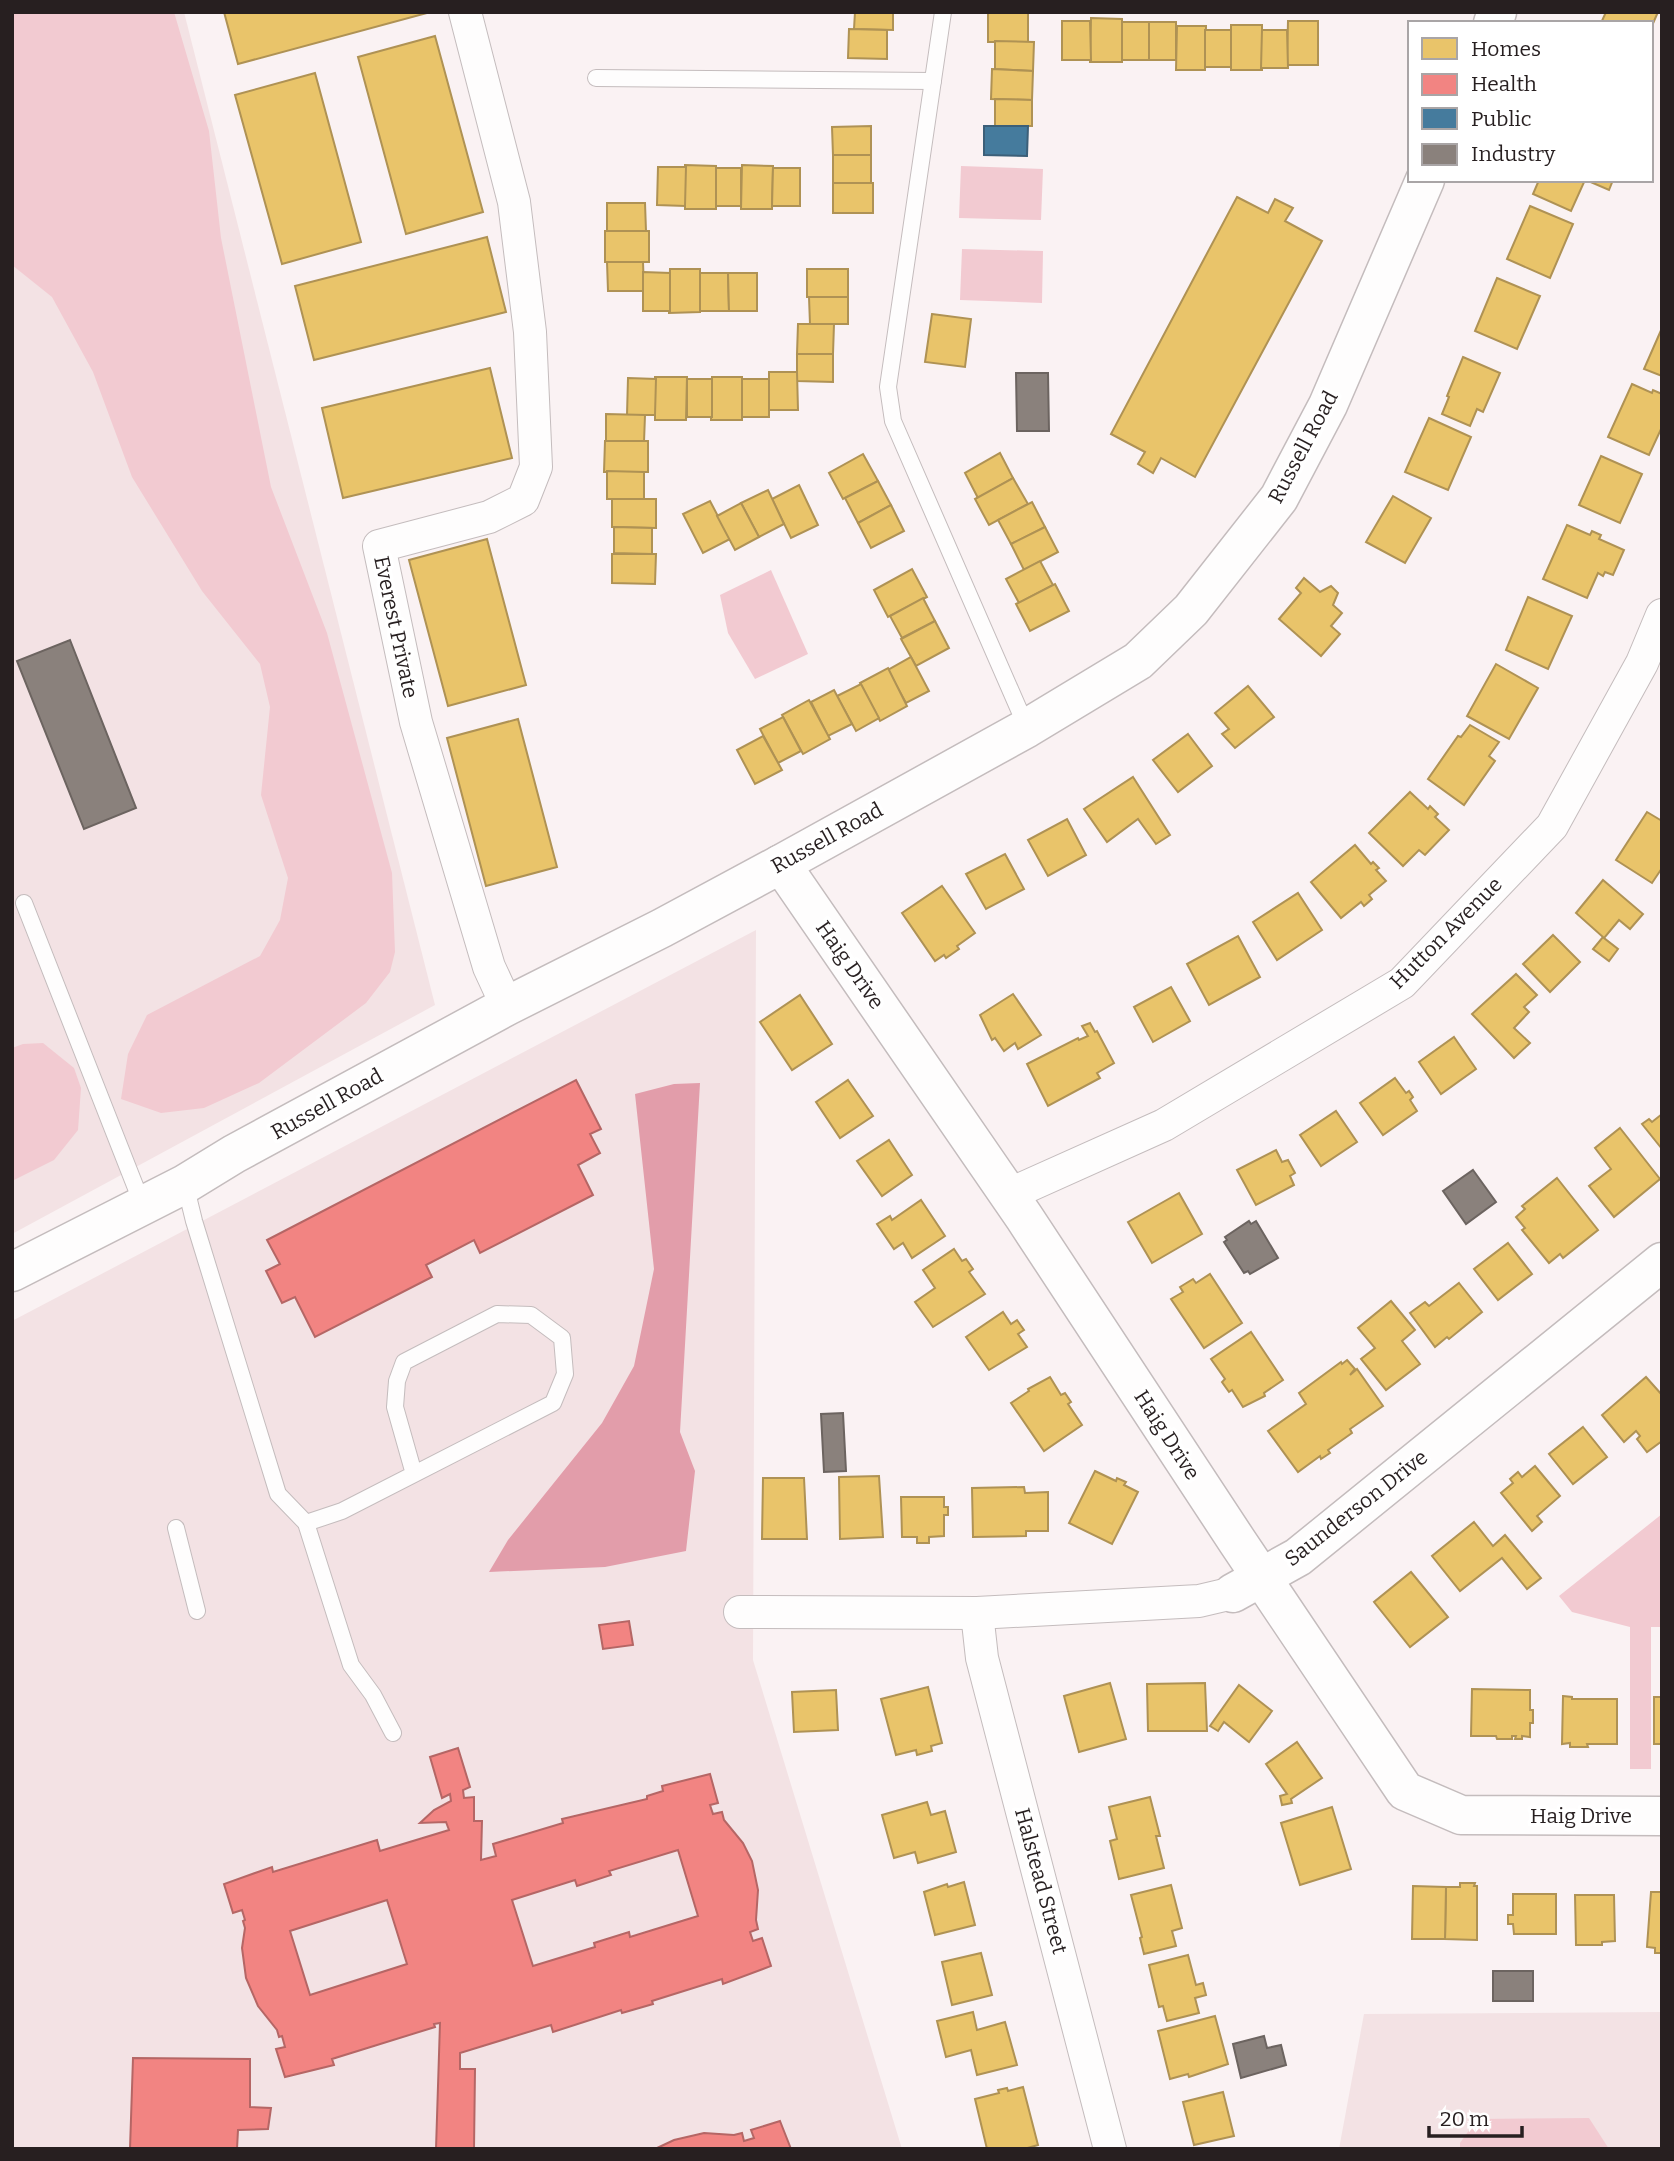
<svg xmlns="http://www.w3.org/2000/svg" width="1674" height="2161" font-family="Bitter,serif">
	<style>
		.built { fill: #f3e2e4 }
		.green { fill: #f2cad1 }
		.water { fill: #e29daa }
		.homes { fill: #e9c46a; stroke: #af9254; stroke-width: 2 }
		.health { fill: #f28482; stroke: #b56665; stroke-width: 2; fill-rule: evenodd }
		.public { fill: #457b9d; stroke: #3c5f78; stroke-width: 2 }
		.industry { fill: #8a817c; stroke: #6c6460; stroke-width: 2 }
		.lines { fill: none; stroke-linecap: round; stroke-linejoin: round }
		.lane-casing { stroke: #c4bcbd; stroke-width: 18 }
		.street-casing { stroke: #c4bcbd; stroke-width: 34 }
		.secondary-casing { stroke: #c4bcbd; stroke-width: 41 }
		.lane { stroke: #fefdfd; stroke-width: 16 }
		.street { stroke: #fefdfd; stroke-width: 32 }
		.secondary { stroke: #fefdfd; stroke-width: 38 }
		.labels { text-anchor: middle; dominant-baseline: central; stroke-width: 7; stroke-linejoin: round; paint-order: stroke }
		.street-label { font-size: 21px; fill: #271f20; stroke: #fff }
	</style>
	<rect width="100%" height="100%" fill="#faf2f3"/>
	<g class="built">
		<polygon points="12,12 184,12 435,1005 12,1234"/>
		<polygon points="756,930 753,1660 902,2149 12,2149 12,1321"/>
		<polygon points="1662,2012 1662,2149 1339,2149 1364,2014"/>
	</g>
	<g class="green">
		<polygon points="12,12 174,12 209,131 221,238 271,487 327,633 392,873 395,952 390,972 366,1003 259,1083 204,1108 161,1113 121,1099 128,1054 147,1015 260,956 280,920 288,878 261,795 270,707 260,664 202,591 132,477 93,372 52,297 12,265"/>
		<polygon points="961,166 1043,169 1041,220 959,218"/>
		<polygon points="962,249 1043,251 1042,303 960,300"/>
		<polygon points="771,570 808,654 755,679 728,633 720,595"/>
		<polygon points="43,1043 74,1068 81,1088 78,1130 54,1160 12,1181 12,1048 23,1044"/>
		<polygon points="1662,1514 1662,1627 1651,1627 1651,1769 1630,1769 1630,1627 1572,1612 1559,1596"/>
		<polygon points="1589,2118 1609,2149 1460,2149 1460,2143 1477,2119"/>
	</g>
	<polygon class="water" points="700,1083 680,1432 695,1471 686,1551 605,1567 489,1572 508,1540 602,1423 634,1366 654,1269 635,1094 674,1084"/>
	<g class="homes">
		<polygon points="224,12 427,12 427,13 238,64"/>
		<polygon points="855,12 893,12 893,30 854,29"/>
		<rect x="988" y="12" width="40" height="30"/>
		<polygon points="1606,12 1658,12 1651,28 1651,23 1601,23"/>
		<polygon points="1091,18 1122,19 1122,62 1090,62"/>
		<polygon points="1062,21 1090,21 1091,60 1062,60"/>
		<polygon points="1288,21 1318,21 1318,65 1287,65"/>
		<rect x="1122" y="22" width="27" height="38"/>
		<rect x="1149" y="22" width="27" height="38"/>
		<rect x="1231" y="25" width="31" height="45"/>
		<polygon points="1177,26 1206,26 1205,70 1176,70"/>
		<polygon points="849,29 887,30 887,59 848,58"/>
		<rect x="1205" y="30" width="26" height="37"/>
		<polygon points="1262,30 1287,30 1288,68 1261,68"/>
		<polygon points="435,36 483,212 406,234 358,57"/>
		<polygon points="995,41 1034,42 1033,71 995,69"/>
		<polygon points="992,69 1033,71 1032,100 991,99"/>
		<polygon points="315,73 361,242 282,264 235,95"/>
		<polygon points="995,99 1032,100 1032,126 995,126"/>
		<polygon points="871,126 871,155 833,155 832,127"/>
		<rect x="833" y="155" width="38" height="28"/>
		<polygon points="685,165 716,166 716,209 685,209"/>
		<polygon points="742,165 773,166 772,209 741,209"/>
		<polygon points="658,167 686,167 685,206 657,205"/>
		<rect x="716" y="168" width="25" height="38"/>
		<polygon points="773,168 800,168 800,206 772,206"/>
		<polygon points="1539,180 1585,180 1571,211 1533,194"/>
		<polygon points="1586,180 1613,180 1609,190"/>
		<rect x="833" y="183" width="40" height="30"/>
		<polygon points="1237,197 1268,213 1275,199 1293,208 1285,221 1322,241 1195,477 1161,458 1153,473 1138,464 1145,452 1111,434"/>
		<polygon points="607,203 645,203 646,231 607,231"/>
		<polygon points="1530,206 1573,224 1550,278 1507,259"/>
		<rect x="605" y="231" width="44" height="31"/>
		<polygon points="487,237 506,312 314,360 295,286"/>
		<polygon points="607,262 643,262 644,291 608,291"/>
		<polygon points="670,269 700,269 700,312 669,313"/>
		<rect x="807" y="269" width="41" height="28"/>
		<polygon points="643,272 670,273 670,311 643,311"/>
		<polygon points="700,273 728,273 729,311 700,311"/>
		<polygon points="728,273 757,273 757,311 729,311"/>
		<polygon points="1497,278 1540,296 1517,349 1475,331"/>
		<polygon points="809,297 848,297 848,324 810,324"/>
		<polygon points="932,314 971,319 965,367 925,362"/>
		<polygon points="798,324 834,324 833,354 797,354"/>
		<polygon points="1662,328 1662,376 1644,369"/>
		<polygon points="797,354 833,354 833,382 797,381"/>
		<polygon points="1463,357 1500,373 1483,412 1477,409 1470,426 1442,414 1449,397 1447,396"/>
		<polygon points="490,368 512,458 343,498 322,408"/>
		<polygon points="769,372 797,372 798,410 769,410"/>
		<polygon points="655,377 687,377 686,420 655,420"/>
		<polygon points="712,377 742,377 742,420 711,420"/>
		<polygon points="628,378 656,379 655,415 627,415"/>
		<rect x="687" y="379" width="25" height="38"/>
		<rect x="742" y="379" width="27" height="38"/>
		<polygon points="1632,384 1652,393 1653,390 1662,394 1662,427 1649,455 1608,437"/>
		<polygon points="606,414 645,415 644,442 606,441"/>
		<polygon points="1429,418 1471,437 1448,490 1405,472"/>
		<polygon points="605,441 648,441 648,472 604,472"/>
		<polygon points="1000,453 1013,478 978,498 965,473"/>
		<polygon points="863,454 878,481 843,499 829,473"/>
		<polygon points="1601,456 1642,474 1620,523 1579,505"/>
		<polygon points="607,471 644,472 644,499 607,499"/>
		<polygon points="1013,478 1028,504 989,525 975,499"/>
		<polygon points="878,481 891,505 858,523 845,498"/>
		<polygon points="799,485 818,525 791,538 772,499"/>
		<polygon points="768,490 784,524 759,537 741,503"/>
		<polygon points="1393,496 1431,518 1405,563 1366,542"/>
		<polygon points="612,499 656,499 656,528 612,527"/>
		<polygon points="710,501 730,539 703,553 683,514"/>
		<polygon points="1032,502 1045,527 1011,544 998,520"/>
		<polygon points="741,503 759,537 735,550 717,516"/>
		<polygon points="891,505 904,531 871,548 858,523"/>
		<polygon points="1567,525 1590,535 1592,531 1601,535 1599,539 1624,550 1613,575 1605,572 1603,576 1598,573 1587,598 1543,579"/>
		<polygon points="614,527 652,528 652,554 614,553"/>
		<polygon points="1045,527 1058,552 1024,570 1011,544"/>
		<polygon points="487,539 526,685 448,706 409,560"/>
		<polygon points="612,554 656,554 655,584 612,583"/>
		<polygon points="1040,561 1053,585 1019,603 1006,579"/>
		<polygon points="912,569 927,597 888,617 874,590"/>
		<polygon points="1304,578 1320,592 1331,586 1338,593 1333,605 1342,613 1331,626 1340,634 1321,656 1279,619 1301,593 1296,588"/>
		<polygon points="1055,584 1069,611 1030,631 1016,604"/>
		<polygon points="1528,597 1572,616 1548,669 1506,650"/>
		<polygon points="923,598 935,621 902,638 890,616"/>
		<polygon points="935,621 949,648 916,666 901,639"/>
		<polygon points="911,657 929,691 906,703 888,670"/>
		<polygon points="1496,664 1538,688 1509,739 1467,716"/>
		<polygon points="888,668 907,706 880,721 860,683"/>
		<polygon points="861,684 879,718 856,731 837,696"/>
		<polygon points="1248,686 1274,717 1235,748 1222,734 1229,729 1215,713"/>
		<polygon points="834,690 852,724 828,736 811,702"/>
		<polygon points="809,700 830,739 803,754 782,715"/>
		<polygon points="783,717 801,751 778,763 760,729"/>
		<polygon points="518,719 557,867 486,886 447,738"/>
		<polygon points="1470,725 1499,742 1489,756 1495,761 1464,805 1428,779 1458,736 1461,737"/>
		<polygon points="1188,734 1212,766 1178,792 1153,760"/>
		<polygon points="763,736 782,770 755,784 737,750"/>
		<polygon points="1133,777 1170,835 1156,844 1138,819 1107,842 1084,809"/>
		<polygon points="1410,792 1428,809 1430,806 1438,814 1435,817 1449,830 1425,855 1419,850 1403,866 1369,833"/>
		<polygon points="1647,812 1662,821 1662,868 1652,883 1616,860"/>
		<polygon points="1067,819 1086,855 1048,876 1028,840"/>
		<polygon points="1355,845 1371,864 1373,862 1379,868 1376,870 1386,881 1369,895 1372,899 1364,906 1361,902 1341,918 1311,882"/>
		<polygon points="1005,854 1024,889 986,909 966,874"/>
		<polygon points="1603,880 1643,914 1630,929 1619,920 1604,938 1618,949 1609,961 1593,949 1603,937 1576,913"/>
		<polygon points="942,886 975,933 957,946 959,949 946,958 944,955 935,961 902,913"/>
		<polygon points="1298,893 1322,930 1277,960 1253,922"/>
		<polygon points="1553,935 1580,962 1550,992 1523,964"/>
		<polygon points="1238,936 1260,977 1209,1005 1187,964"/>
		<polygon points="1516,974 1537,995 1524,1007 1529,1012 1514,1028 1530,1043 1514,1058 1472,1014"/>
		<polygon points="1171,987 1190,1021 1153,1042 1134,1007"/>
		<polygon points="1013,994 1041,1035 1018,1049 1015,1043 1004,1051 995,1038 992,1040 980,1015"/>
		<polygon points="800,995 832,1044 792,1070 760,1022"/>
		<polygon points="1090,1023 1095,1032 1097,1031 1114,1063 1097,1073 1100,1078 1048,1106 1027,1064 1078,1038 1079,1040 1088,1036 1082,1026"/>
		<polygon points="1454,1037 1476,1069 1441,1094 1419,1062"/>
		<polygon points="1395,1078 1406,1093 1409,1091 1413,1097 1410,1100 1417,1111 1383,1135 1360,1103"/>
		<polygon points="848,1080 873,1116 840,1138 816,1102"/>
		<polygon points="1336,1111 1357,1142 1321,1166 1300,1135"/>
		<polygon points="1662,1114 1662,1149 1642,1124 1649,1119 1652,1122"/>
		<polygon points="1620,1128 1660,1179 1614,1217 1589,1186 1611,1169 1595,1148"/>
		<polygon points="889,1140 912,1175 882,1196 857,1161"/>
		<polygon points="1276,1150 1282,1162 1288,1160 1295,1173 1290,1176 1294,1185 1256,1205 1237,1170"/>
		<polygon points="1557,1178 1598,1230 1563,1258 1560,1254 1549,1263 1522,1230 1525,1228 1516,1217 1525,1209 1522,1206"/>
		<polygon points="1179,1193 1202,1234 1152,1263 1128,1222"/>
		<polygon points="921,1200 945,1236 912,1258 903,1243 894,1249 877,1224 890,1216 892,1220"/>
		<polygon points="1508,1243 1532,1274 1498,1300 1474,1269"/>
		<polygon points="954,1249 962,1261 966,1259 973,1269 969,1272 985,1294 933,1327 915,1302 935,1288 923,1270"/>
		<polygon points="1210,1274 1242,1323 1204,1348 1171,1299 1183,1292 1180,1287 1193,1279 1196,1283"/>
		<polygon points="1459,1283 1482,1312 1449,1339 1447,1337 1435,1347 1410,1313 1425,1302 1429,1306"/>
		<polygon points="1391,1301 1415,1330 1402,1341 1420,1364 1386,1390 1361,1359 1375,1348 1358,1328"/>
		<polygon points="1003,1312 1011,1324 1017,1320 1024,1330 1018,1334 1027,1347 989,1370 966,1337"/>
		<polygon points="1251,1332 1283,1380 1264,1393 1265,1396 1243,1407 1232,1390 1229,1392 1222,1382 1225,1379 1211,1359"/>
		<polygon points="1347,1360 1355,1369 1350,1375 1357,1369 1383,1406 1350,1429 1352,1433 1328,1450 1330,1453 1321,1459 1320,1456 1298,1472 1268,1431 1306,1404 1299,1393 1341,1362 1342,1364"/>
		<polygon points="1050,1377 1061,1395 1065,1393 1071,1402 1068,1404 1082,1425 1044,1451 1011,1403 1029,1391 1028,1389"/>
		<polygon points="1646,1377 1662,1395 1662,1441 1647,1452 1637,1439 1640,1436 1636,1431 1624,1442 1602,1415"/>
		<polygon points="1583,1427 1607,1457 1573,1484 1549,1454"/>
		<polygon points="1535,1466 1560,1496 1537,1516 1542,1522 1532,1531 1501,1493 1513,1483 1510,1479 1518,1472 1522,1477"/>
		<polygon points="1095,1471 1116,1481 1117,1478 1126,1482 1124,1485 1138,1492 1112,1544 1069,1523"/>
		<polygon points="879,1476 883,1537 840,1539 839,1477"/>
		<polygon points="763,1478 804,1478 807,1539 762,1539"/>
		<polygon points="1024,1487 1025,1493 1048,1492 1048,1531 1026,1531 1026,1536 973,1537 972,1488"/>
		<polygon points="901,1497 944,1497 944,1507 948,1507 948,1515 944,1515 944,1536 929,1537 929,1543 917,1543 917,1537 902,1537"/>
		<polygon points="1474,1522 1493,1546 1505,1535 1541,1578 1527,1589 1502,1558 1460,1591 1432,1556"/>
		<polygon points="1411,1572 1448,1617 1410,1647 1374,1602"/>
		<polygon points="1110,1683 1126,1739 1079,1752 1064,1696"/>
		<polygon points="1205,1683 1207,1731 1148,1731 1147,1684"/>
		<polygon points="1239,1685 1272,1711 1249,1742 1224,1722 1218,1731 1210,1726"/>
		<polygon points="928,1687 942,1743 931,1746 932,1751 917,1755 916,1750 896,1755 881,1699"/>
		<polygon points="1472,1689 1530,1690 1530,1710 1533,1710 1533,1723 1530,1723 1530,1737 1522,1736 1522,1739 1515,1739 1516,1736 1512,1736 1512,1739 1497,1739 1496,1736 1471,1736"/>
		<polygon points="836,1690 838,1730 794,1732 792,1692"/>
		<polygon points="1563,1696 1572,1697 1572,1699 1617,1699 1617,1744 1587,1744 1588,1747 1570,1747 1570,1743 1562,1744"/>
		<rect x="1654" y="1697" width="8" height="47"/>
		<polygon points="1297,1742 1322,1778 1291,1799 1292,1803 1282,1805 1280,1796 1287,1794 1266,1764"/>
		<polygon points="1150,1797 1160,1836 1156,1836 1164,1868 1119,1879 1110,1841 1117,1839 1109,1807"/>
		<polygon points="927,1802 931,1815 945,1811 956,1852 918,1863 915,1852 894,1858 882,1815"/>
		<polygon points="1332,1807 1351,1869 1300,1885 1281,1823"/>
		<polygon points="964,1882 975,1925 935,1935 924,1892 947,1884 948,1887"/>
		<polygon points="1460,1883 1475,1883 1474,1886 1477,1886 1477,1940 1445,1939 1446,1887 1460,1887"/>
		<polygon points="1171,1885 1182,1928 1172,1931 1176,1946 1144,1954 1140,1938 1142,1937 1131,1895"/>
		<polygon points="1413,1886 1446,1887 1445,1939 1412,1939"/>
		<polygon points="1651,1892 1662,1892 1662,1953 1655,1953 1655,1948 1647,1947"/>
		<polygon points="1513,1894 1556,1894 1556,1934 1514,1934 1513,1924 1508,1924 1508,1915 1513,1915"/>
		<polygon points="1575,1895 1614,1895 1615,1941 1602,1942 1602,1945 1576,1945"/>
		<polygon points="981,1953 992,1995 952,2005 942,1962"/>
		<polygon points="1188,1955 1196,1985 1203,1983 1206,1995 1195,1998 1199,2013 1167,2021 1163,2006 1159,2007 1149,1965"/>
		<polygon points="973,2012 977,2030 1005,2022 1017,2065 977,2075 971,2050 946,2057 937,2021"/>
		<polygon points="1215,2016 1228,2064 1189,2077 1188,2074 1170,2079 1158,2031"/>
		<polygon points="1023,2087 1038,2145 1024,2149 987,2149 975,2099 999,2093 998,2090 1007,2088 1008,2091"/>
		<polygon points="1223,2092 1234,2136 1194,2145 1183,2102"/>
	</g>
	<g class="health">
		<polygon points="576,1080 601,1129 590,1134 600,1153 578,1165 593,1195 480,1253 474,1240 426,1265 432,1277 315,1337 295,1297 282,1303 266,1271 280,1264 267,1240"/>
		<polygon points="629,1621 633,1645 603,1649 599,1625"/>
		<path d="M458 1748 470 1787 463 1790 464 1798 474 1797V1821H482L481 1860 496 1856 493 1844 563 1823 562 1819 647 1799V1796L663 1791 662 1786 710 1774 718 1803 710 1805 713 1814 722 1812 724 1820 743 1843 752 1861 758 1890 756 1920 758 1929 750 1932 753 1941 762 1938 771 1966 723 1984 722 1979 652 2001 653 2004 622 2013 621 2010 553 2032 551 2025 460 2053V2069H475L474 2149H436L440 2023 434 2024 435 2027 332 2059 334 2065 285 2077 276 2049 285 2047 282 2036 279 2037 277 2030 258 2006 246 1978 242 1948 245 1928 243 1921 245 1920 242 1910 233 1913 224 1884 272 1867 273 1872 377 1840 380 1851 449 1830 446 1822 420 1823 434 1810 451 1801 450 1794 442 1798 430 1757ZM678 1850 698 1916 630 1937 629 1932 594 1943 595 1947 533 1966 512 1900 575 1880 577 1886 611 1875 609 1871ZM387 1900 407 1964 310 1995 290 1931Z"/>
		<polygon points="133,2058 250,2059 250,2107 271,2108 268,2129 238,2130 237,2149 130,2149"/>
		<polygon points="780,2121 791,2149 655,2149 674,2140 704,2133 734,2135 742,2133 744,2141 754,2138 751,2130"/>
	</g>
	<polygon class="public" points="984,126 1028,126 1027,156 984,155"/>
	<g class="industry">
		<polygon points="1016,373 1048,373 1049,431 1017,431"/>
		<polygon points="70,640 136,808 84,829 17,661"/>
		<polygon points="1473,1170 1496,1202 1466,1224 1443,1191"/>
		<polygon points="1249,1221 1251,1224 1256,1221 1278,1258 1250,1274 1248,1271 1244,1273 1224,1242 1227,1240 1225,1237"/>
		<polygon points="843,1413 846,1471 824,1472 821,1414"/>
		<rect x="1493" y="1971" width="40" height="30"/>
		<polygon points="1264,2036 1267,2048 1281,2045 1286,2065 1241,2078 1233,2044"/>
	</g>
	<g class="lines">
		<defs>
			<g id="lane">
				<polyline points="943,12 888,387 893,421 1027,728"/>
				<polyline points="596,78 933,81"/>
				<polyline points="24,903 143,1206"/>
				<polyline points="185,1184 194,1221 278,1494 306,1523 351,1665 373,1695 393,1733"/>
				<polyline points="306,1523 342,1511 553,1403 565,1374 562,1338 531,1315 497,1314 404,1362 397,1381 395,1407 414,1474"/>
				<polyline points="176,1528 197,1611"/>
			</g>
			<g id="street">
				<polyline points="465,12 514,202 530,332 536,467 523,500 489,517 379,546 416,722 489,967 507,1006"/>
				<polyline points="1008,1195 1164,1125 1402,983 1552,826 1642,663 1662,615"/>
				<polyline points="740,1612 977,1613 1199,1601 1233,1593"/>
				<polyline points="977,1613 982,1658 1110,2149"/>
			</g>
			<g id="secondary">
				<polyline points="1493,23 1497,12"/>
				<polyline points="781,864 1024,1217 1237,1541 1405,1791 1461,1815 1662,1816"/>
				<polyline points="12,1272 185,1184 234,1154 507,1006 662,928 781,864 1027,728 1138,661 1191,610 1279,498 1328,405 1425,180"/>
				<polyline points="1233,1593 1298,1557 1662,1262"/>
			</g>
		</defs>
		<use href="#lane" class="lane-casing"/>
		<use href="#street" class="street-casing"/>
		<use href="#secondary" class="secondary-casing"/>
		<use href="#lane" class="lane"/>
		<use href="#street" class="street"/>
		<use href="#secondary" class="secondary"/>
	</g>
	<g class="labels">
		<g class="street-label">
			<text transform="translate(1303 447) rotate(-62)">Russell Road</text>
			<text transform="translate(396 627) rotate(78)">Everest Private</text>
			<text transform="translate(827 838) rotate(-29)">Russell Road</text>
			<text transform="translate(1446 933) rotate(-45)">Hutton Avenue</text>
			<text transform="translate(850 965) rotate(55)">Haig Drive</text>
			<text transform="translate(327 1104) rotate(-29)">Russell Road</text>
			<text transform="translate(1167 1435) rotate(57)">Haig Drive</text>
			<text transform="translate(1356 1508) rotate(-38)">Saunderson Drive</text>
			<text x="1581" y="1816">Haig Drive</text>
			<text transform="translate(1041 1881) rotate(75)">Halstead Street</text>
		</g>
	</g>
	<rect width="1674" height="2161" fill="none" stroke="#271f20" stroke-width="28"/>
	<rect x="1408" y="21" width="245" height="161" fill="#ffffff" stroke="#a9a5a6" stroke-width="2"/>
	<rect x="1422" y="38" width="35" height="21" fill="#e9c46a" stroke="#a9a5a6" stroke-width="2"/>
	<text x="1471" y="56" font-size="21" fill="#271f20">Homes</text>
	<rect x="1422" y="74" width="35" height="21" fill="#f28482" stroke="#a9a5a6" stroke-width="2"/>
	<text x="1471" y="91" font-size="21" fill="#271f20">Health</text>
	<rect x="1422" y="108" width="35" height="21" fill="#457b9d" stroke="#a9a5a6" stroke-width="2"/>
	<text x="1471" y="126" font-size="21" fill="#271f20">Public</text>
	<rect x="1422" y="144" width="35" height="21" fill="#8a817c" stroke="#a9a5a6" stroke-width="2"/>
	<text x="1471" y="161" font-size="21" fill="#271f20">Industry</text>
	<path d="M1429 2126v10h93v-10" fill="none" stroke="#271f20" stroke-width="3.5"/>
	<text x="1440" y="2126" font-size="21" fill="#271f20" stroke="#ffffff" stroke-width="5" paint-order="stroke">20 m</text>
</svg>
